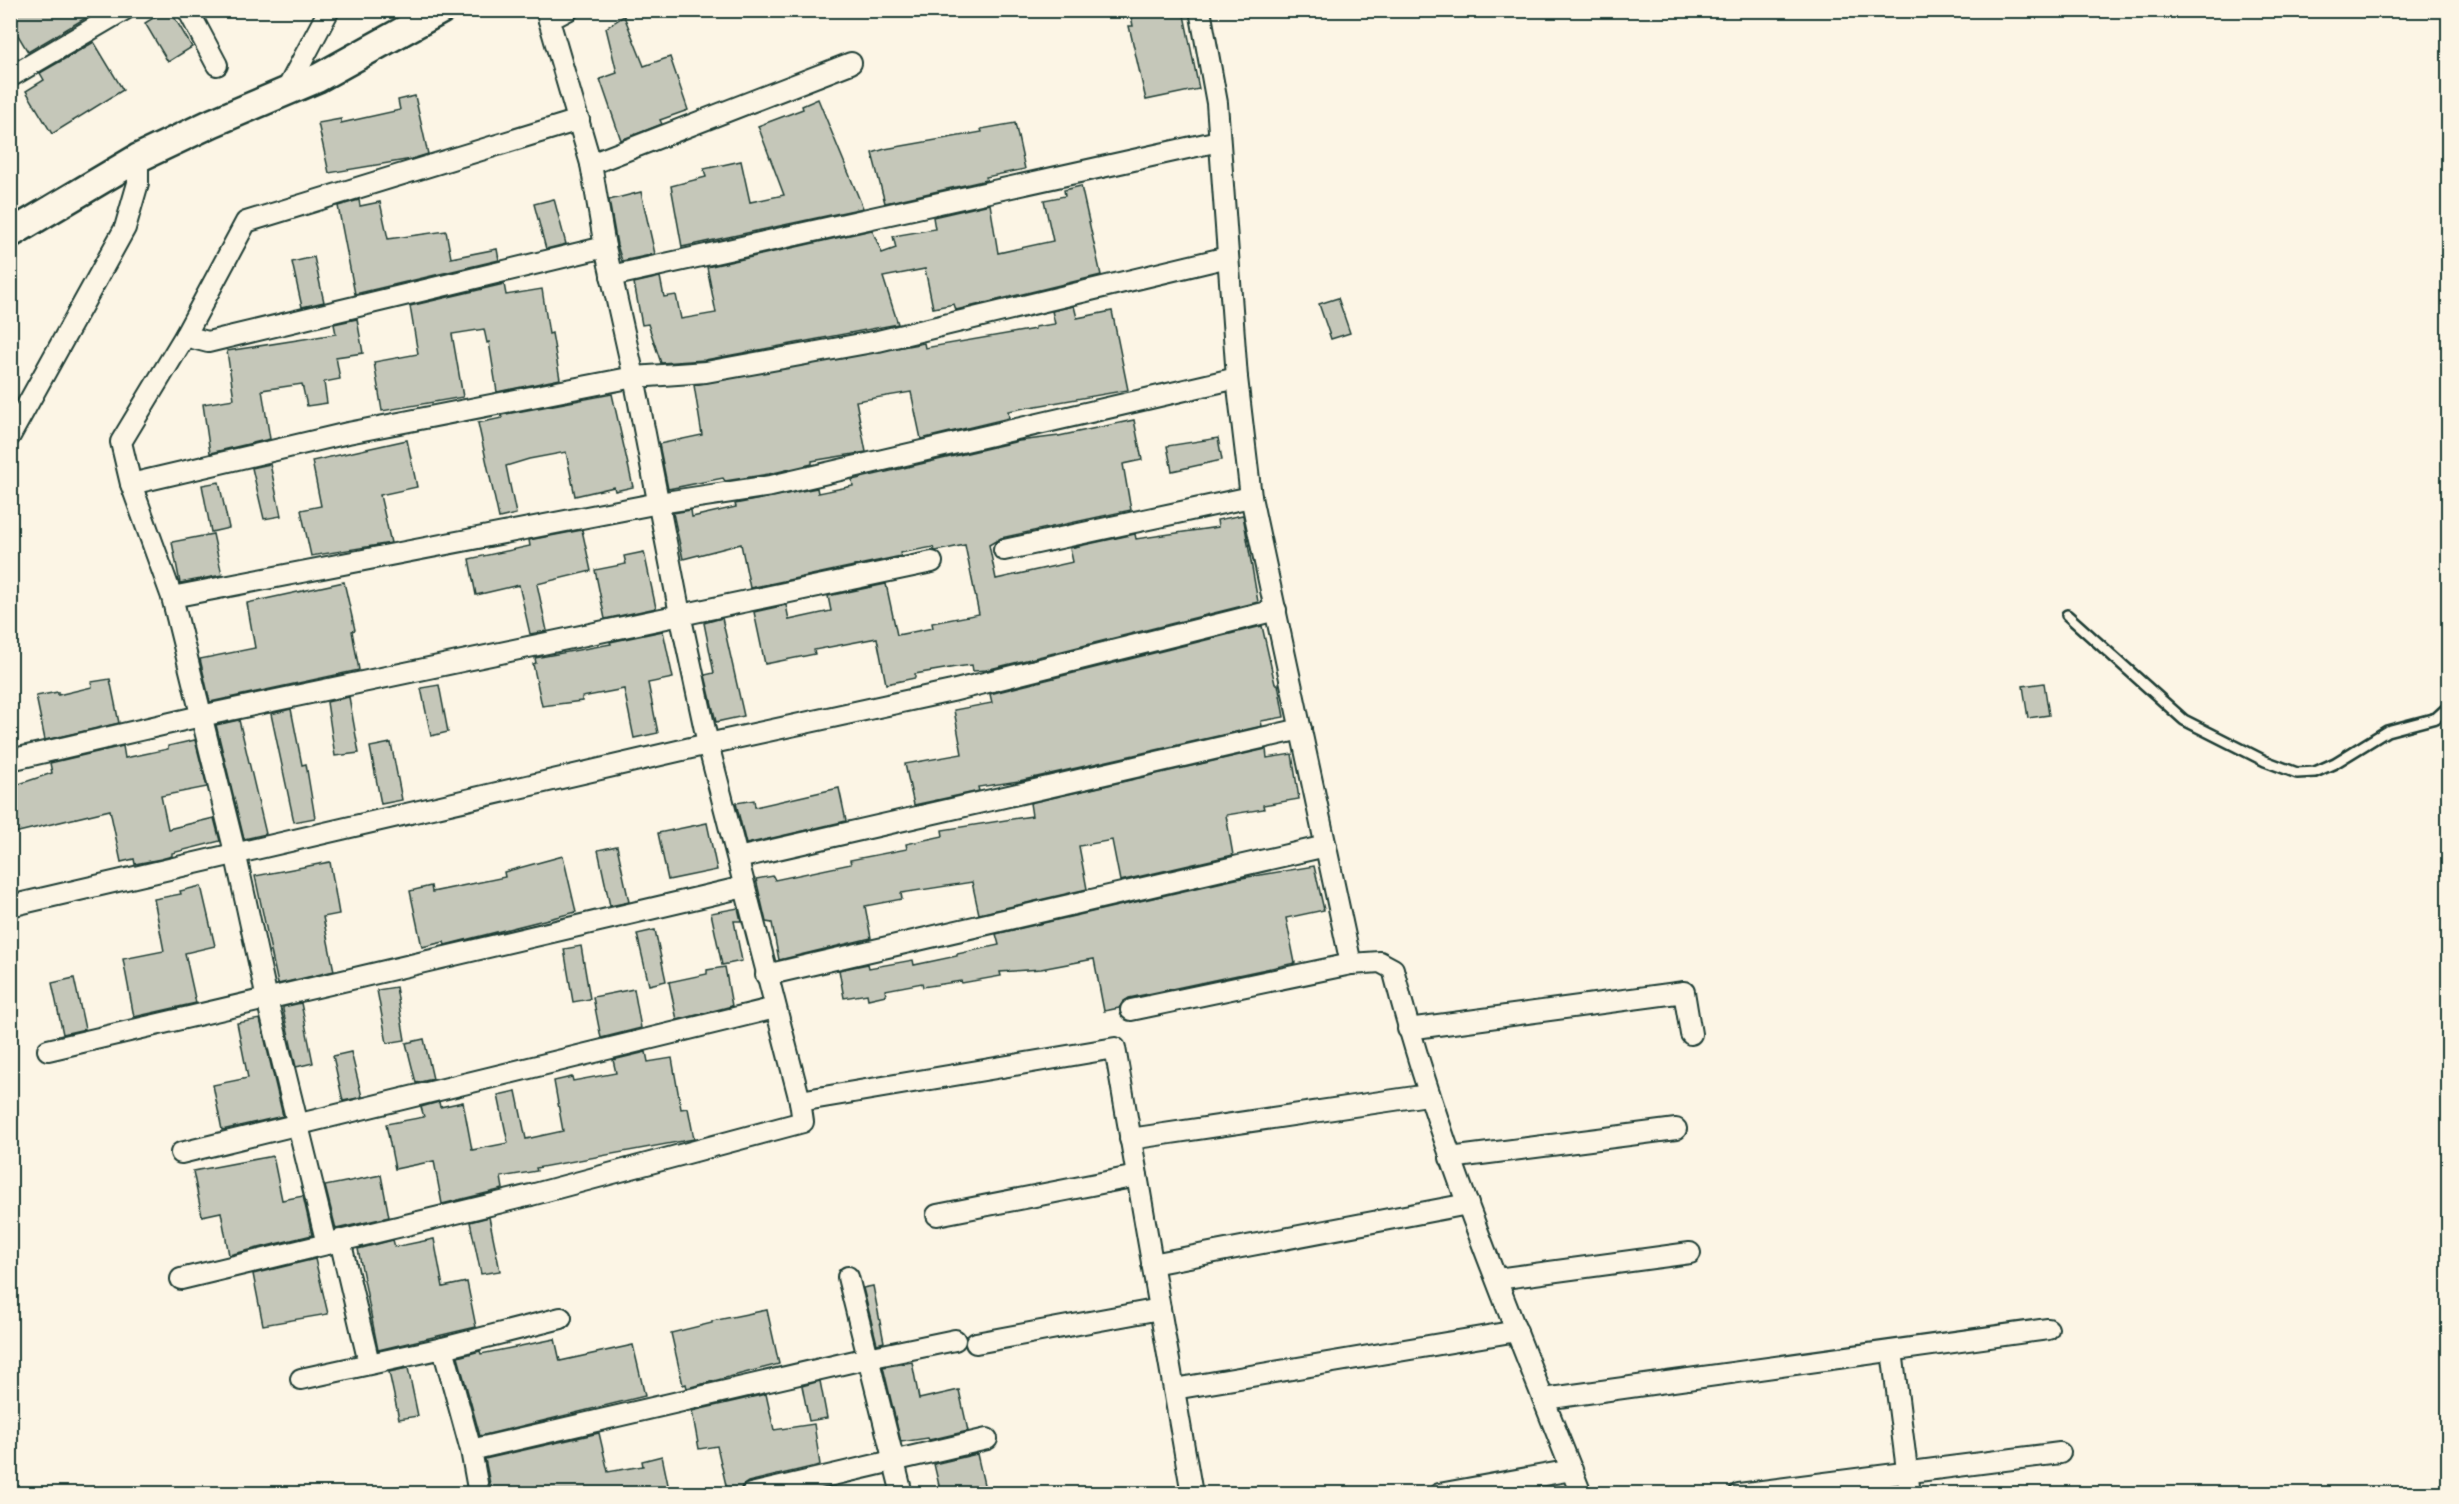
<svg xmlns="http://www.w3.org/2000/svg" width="2459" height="1504" font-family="'Shantell Sans',sans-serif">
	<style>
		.building { fill: #c5c7b9; stroke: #1f3d34; stroke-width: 1.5 }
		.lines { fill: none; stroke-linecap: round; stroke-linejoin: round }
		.lane-casing { stroke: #1f3d34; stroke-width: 14 }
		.street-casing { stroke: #1f3d34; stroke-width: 24 }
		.secondary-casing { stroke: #1f3d34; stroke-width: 32 }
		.lane { stroke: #fcf5e5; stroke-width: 9 }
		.street { stroke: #fcf5e5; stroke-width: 20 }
		.secondary { stroke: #fcf5e5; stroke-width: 27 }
	</style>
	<rect width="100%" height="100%" fill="#fcf5e5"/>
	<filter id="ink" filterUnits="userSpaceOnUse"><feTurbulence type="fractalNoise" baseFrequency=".0167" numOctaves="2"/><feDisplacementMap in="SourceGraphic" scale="12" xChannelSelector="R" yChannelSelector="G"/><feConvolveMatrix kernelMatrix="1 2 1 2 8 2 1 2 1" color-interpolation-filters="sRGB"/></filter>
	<g filter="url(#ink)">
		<g class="building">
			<polygon points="19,10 99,10 28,52 10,22 10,15"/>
			<polygon points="166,10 170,10 192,47 168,62 145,23"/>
			<polygon points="1130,10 1183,10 1199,89 1146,100 1129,26 1133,26"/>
			<polygon points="624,16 644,66 670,57 688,110 660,120 662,124 621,140 600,79 617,73 606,28"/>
			<polygon points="94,42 123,90 52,134 26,91 44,80 40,73"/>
			<polygon points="415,96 428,154 412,159 329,173 318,123 341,119 341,123 400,110 398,100"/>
			<polygon points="818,99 863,208 682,247 671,186 706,177 704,169 741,161 750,202 784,195 758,126 803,109 802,106"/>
			<polygon points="1015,123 1025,169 986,177 987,180 885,203 872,153 885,149 982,132 981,129"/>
			<polygon points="1081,186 1101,275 956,310 954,304 933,308 925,269 883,277 898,324 705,360 661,363 648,324 642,325 634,283 660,277 664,297 676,295 681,319 716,313 707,267 872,230 882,253 896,248 893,236 935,229 933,217 990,204 998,253 1053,241 1044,200 1065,196 1064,190"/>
			<polygon points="641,192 655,254 622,261 617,245 609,200"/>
			<polygon points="554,199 566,244 546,249 534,204"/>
			<polygon points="359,200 360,206 380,202 388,239 446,231 451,258 497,249 499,260 355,294 338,206"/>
			<polygon points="314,257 324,302 302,307 292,262"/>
			<polygon points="504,284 506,295 542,289 549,334 552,333 560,379 497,392 489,342 487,343 484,329 452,334 463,397 382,411 374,362 418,354 410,306"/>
			<polygon points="1338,298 1350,333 1331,339 1319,304"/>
			<polygon points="1074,306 1077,318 1112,311 1128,390 1008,411 1009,418 921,439 911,392 856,401 866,452 812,461 812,464 769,474 725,481 723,478 668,489 659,444 702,435 694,385 924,343 925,348 1035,329 1035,327 1055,324 1052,311"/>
			<polygon points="357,319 363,353 336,357 340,379 324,382 327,403 307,406 302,384 262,390 270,439 210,453 203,404 234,399 227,351 336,334 334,324"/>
			<polygon points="612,394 633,487 615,491 614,487 575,496 566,452 529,459 506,466 516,514 499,518 478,423 502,418 501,415"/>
			<polygon points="1134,420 1142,460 1123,464 1131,510 1001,538 989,545 996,579 1073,562 1070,548 1135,534 1136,539 1218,527 1217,520 1243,515 1258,602 986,670 973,671 972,665 956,667 915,674 915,678 886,684 877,638 814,650 815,654 765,664 754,612 786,605 789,620 831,611 828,596 886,584 897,635 933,628 932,623 979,614 965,545 936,551 934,550 933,547 900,553 901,556 750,588 741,544 683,559 673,513 691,510 692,517 736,507 735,504 817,488 818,493 853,486 852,480 1019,441 1059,436"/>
			<polygon points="1218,438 1222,460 1172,471 1167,446"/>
			<polygon points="407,440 417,487 380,495 391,543 311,556 301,510 321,506 312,461"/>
			<polygon points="270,464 281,516 264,519 252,468"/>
			<polygon points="219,482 229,528 211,532 202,485"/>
			<polygon points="582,530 591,571 537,584 547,631 530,634 519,585 476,595 469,559 530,546 529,540"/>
			<polygon points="213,534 222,575 180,583 172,542"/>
			<polygon points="644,552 656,608 605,619 595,570 626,564 624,556"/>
			<polygon points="344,582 355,630 352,631 359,670 210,702 200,659 255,648 247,603"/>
			<polygon points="722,618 744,716 716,722 705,675 714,673 704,623"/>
			<polygon points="1262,626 1275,684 1278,684 1284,717 1261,721 1262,726 1019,781 978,787 979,791 914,805 905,764 962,754 954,710 992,703 990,694"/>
			<polygon points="663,631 673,678 648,683 658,733 634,738 624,689 582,697 582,701 542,706 533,664 536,663 535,658 611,644 610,642"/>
			<polygon points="110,679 119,723 45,740 36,696 58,692 58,695 92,687 91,682"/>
			<polygon points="2044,683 2049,715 2028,718 2023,686"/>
			<polygon points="439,685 448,732 431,736 421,688"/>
			<polygon points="349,697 359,753 335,756 327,702"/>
			<polygon points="291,709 302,765 306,764 315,818 294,822 271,714"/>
			<polygon points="239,720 266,834 244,839 216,725"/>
			<polygon points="195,740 207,787 161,796 168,829 214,818 220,841 172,853 172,856 161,859 135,864 134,859 121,862 110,810 10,834 10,787 52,773 50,763 123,746 125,758 168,749 168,746"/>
			<polygon points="391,743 402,800 381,804 370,747"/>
			<polygon points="1266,749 1267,758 1292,754 1299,799 1263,805 1264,809 1226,815 1233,855 1120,881 1112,840 1079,846 1087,889 979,914 972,882 901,893 902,899 865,906 871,938 779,960 772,923 766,922 756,879 773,876 775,880 851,864 850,860 907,849 906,844 943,836 942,830 1032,816 1030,803"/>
			<polygon points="839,788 846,821 746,844 736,803 754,800 755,807"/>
			<polygon points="707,823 717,870 668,880 658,833"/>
			<polygon points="617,846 629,902 610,906 598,850"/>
			<polygon points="563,856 576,912 445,945 444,942 422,947 410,891 431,886 432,892 505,877 504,872"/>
			<polygon points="330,862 339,914 323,917 334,971 278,984 255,876"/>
			<polygon points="1314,866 1324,910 1286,918 1295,963 1129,998 1123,1002 1119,1008 1104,1011 1094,959 1041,969 1000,972 1001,976 962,983 961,981 923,987 922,983 885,990 886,995 868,999 867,994 844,998 839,970 868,964 869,968 913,960 914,965 957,956 957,954 999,945 996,934 1236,879"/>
			<polygon points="201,886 215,946 185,953 196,1003 134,1017 123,959 164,951 154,899 181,894 180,891"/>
			<polygon points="738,908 741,921 734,921 742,961 722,965 711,913"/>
			<polygon points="655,930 666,981 649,985 637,934"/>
			<polygon points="581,946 590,999 573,1002 564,949"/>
			<polygon points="725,967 732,1006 677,1020 669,982 707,974 707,970"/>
			<polygon points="74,978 85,1029 63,1034 52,983"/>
			<polygon points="396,987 405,1040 387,1043 377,990"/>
			<polygon points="634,989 641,1028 601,1038 593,997"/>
			<polygon points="301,1003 313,1063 296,1067 283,1010 283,1007"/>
			<polygon points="260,1019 283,1116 222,1130 213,1085 248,1078 237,1023"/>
			<polygon points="424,1039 433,1079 416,1083 406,1043"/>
			<polygon points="351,1052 362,1097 343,1101 333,1056"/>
			<polygon points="646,1052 648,1062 672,1058 681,1109 688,1108 694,1139 536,1168 537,1171 501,1177 503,1189 442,1204 434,1161 395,1169 386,1124 424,1117 421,1107 439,1102 440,1107 463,1102 472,1150 508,1143 498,1095 516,1091 526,1139 563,1131 554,1081 572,1077 573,1081 616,1073 613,1060"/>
			<polygon points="273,1156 282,1200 303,1196 312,1235 229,1255 221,1212 202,1216 193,1171"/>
			<polygon points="381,1175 389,1217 336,1229 325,1186"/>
			<polygon points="489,1217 500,1271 481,1274 470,1222"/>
			<polygon points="434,1239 443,1287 467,1282 476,1327 378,1350 358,1249 393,1240 395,1247"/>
			<polygon points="315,1259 328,1314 263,1325 253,1274"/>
			<polygon points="873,1286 884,1342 877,1344 863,1288"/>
			<polygon points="767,1310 779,1364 687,1388 686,1384 683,1385 671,1333 712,1323 712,1321"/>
			<polygon points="555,1339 560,1361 633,1345 645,1396 480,1436 458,1357 480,1351 481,1354"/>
			<polygon points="912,1362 919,1399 959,1390 968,1431 929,1440 928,1438 901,1442 883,1367"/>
			<polygon points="408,1368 418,1416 399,1419 389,1372"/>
			<polygon points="820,1381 827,1418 809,1421 802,1386"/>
			<polygon points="766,1394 774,1430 814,1424 820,1465 748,1482 742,1486 739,1494 728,1494 717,1446 699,1449 692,1411"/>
			<polygon points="599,1433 608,1472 643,1466 642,1461 662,1456 670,1494 492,1494 485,1459"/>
			<polygon points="977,1454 985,1489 964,1494 941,1494 934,1464"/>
		</g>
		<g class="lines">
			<defs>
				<polyline id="lane" points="2067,615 2184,720 2265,761 2297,773 2315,772 2335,763 2387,731 2436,718 2448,707"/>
				<g id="street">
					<polyline points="188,10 217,65"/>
					<polyline points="1200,10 1217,103 1237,378 1251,497 1351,964"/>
					<polyline points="549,20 568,10"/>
					<polyline points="10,77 124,10"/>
					<polyline points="285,93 329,10"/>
					<polyline points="591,164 851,63"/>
					<polyline points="611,276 1219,141"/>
					<polyline points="185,336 208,342 605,247"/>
					<polyline points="10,436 125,228 138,183 138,158"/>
					<polyline points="131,484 348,433 634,377 706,372 878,341 1228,257"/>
					<polyline points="1004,550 1251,497"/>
					<polyline points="172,597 659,503 771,486 1237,378"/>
					<polyline points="10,760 201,716 932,562"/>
					<polyline points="738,858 1301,729"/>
					<polyline points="10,906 708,744 952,691 1276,610"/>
					<polyline points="766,975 1326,846"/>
					<path d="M1131 1010 1351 964 1380 962 1393 969C1439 1149 1513 1321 1581 1494"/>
					<polyline points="1408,1029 1684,992 1691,1034"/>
					<polyline points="48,1050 744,887"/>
					<polyline points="800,1101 1115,1048 1192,1494"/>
					<polyline points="1130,1139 1428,1095"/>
					<polyline points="181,1153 775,1008"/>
					<polyline points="1450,1158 1676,1129"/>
					<polyline points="937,1215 1137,1176"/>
					<polyline points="340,1240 369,1363"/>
					<polyline points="327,1244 267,999 235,852 172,597 131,484 121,442 185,336 246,222 579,120"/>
					<polyline points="1152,1264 1468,1204"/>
					<polyline points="848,1277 902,1494"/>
					<polyline points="181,1279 531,1195 803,1122 800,1101 708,744 680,614 634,377 605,247 591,164 546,10"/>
					<polyline points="1497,1279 1690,1253"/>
					<polyline points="976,1343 1160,1309"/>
					<polyline points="443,1348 471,1450 479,1494"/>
					<polyline points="1892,1351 1910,1494"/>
					<polyline points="301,1379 443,1348 561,1318"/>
					<polyline points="1174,1389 1517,1331"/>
					<polyline points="1544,1399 2048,1329"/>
					<polyline points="471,1450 868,1358 955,1340"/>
					<polyline points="751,1494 987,1439"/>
					<polyline points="1439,1494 1572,1470"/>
					<polyline points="1739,1494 2060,1453"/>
				</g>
				<polyline id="secondary" points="10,234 138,158 212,123 318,78 441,10"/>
			</defs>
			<use href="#lane" class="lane-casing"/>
			<use href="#street" class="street-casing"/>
			<use href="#secondary" class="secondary-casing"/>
			<use href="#lane" class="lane"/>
			<use href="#street" class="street"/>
			<use href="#secondary" class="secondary"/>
		</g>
	</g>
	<rect width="2459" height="1504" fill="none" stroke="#fcf5e5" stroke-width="36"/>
	<rect x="18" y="18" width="2423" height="1468" fill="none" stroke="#1f3d34" stroke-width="2" filter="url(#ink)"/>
</svg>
